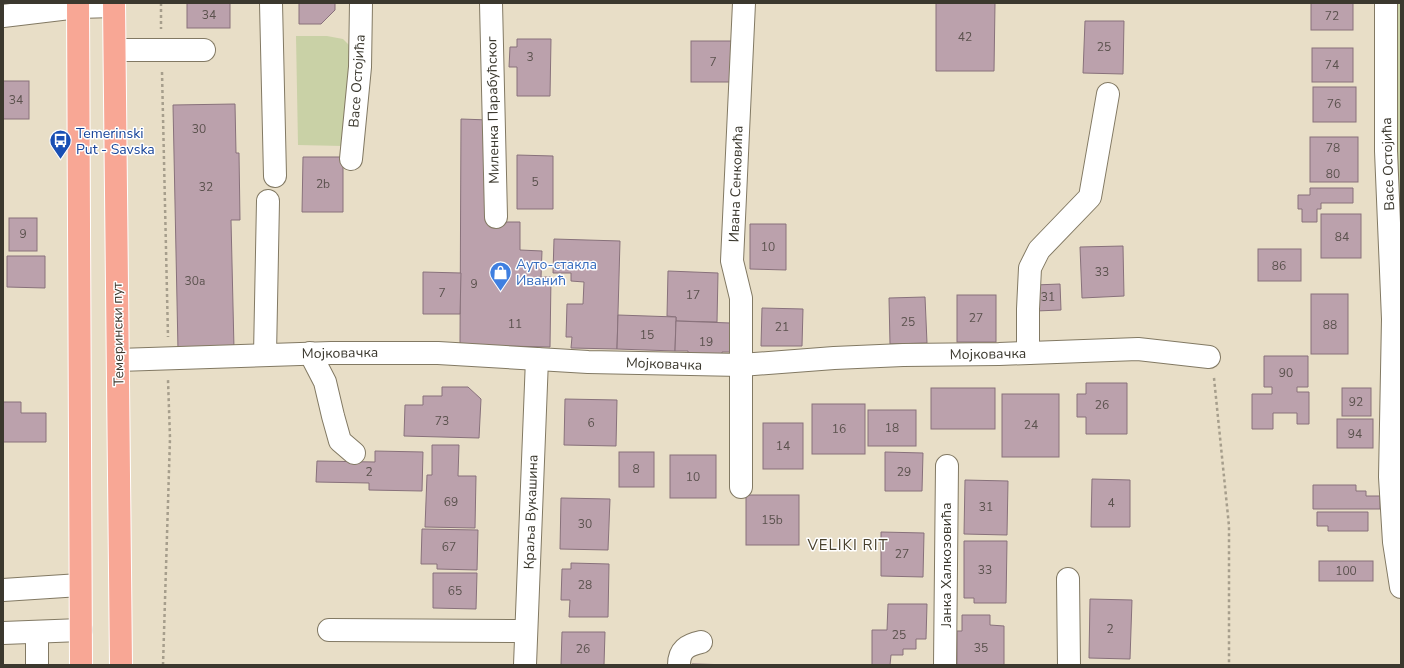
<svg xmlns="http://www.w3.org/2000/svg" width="1404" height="668" font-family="'Nunito Sans',sans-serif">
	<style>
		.green { fill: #c9d1a6 }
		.building { fill: #bba1ac; stroke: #88717b }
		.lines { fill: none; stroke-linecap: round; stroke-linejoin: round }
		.minor-casing { stroke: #827963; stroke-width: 24 }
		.major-casing { stroke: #fff; stroke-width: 24 }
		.path { stroke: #a69e8c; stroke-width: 2.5; stroke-dasharray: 3 3; stroke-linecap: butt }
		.minor { stroke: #fff; stroke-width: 22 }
		.major { stroke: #f8a795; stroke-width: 22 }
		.labels { text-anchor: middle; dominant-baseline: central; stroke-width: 3; stroke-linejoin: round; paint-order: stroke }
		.number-label { font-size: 12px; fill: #5b524e }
		.street-label { font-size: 14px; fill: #3b382e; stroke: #fff }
		.transit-label { font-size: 14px; fill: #164399; stroke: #fff; text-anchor: start }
		.shop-label { font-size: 14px; fill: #366cbe; stroke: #fff; text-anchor: start }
		.neighbourhood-label { font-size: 15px; letter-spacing: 1px; fill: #48402c; stroke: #fff }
	</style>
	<rect width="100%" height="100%" fill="#e8dec7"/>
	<g class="green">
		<polygon points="1396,3 1401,3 1401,221 1397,150"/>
		<polygon points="296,36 327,36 343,39 350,46 351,72 343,146 298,145"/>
	</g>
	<g class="building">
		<rect x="187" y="3" width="43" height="25"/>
		<polygon points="299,3 335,3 335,10 321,24 299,24"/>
		<polygon points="936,3 995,3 994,71 936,71"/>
		<rect x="1311" y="3" width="42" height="27"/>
		<polygon points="1085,21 1124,21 1123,74 1083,73"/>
		<polygon points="517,39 551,39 550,96 517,96 517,67 509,67 510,47 517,47"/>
		<rect x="691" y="41" width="44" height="41"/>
		<rect x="1312" y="48" width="41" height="34"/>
		<rect x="3" y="81" width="26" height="38"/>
		<rect x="1313" y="87" width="43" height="35"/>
		<polygon points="235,104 236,153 239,153 240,220 231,220 234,349 178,350 173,105"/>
		<polygon points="461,119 489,120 487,222 520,222 520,250 542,251 541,277 551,277 550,347 460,345"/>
		<rect x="1310" y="137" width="48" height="45"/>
		<polygon points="517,155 553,156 553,209 517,209"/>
		<polygon points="303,157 343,157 343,212 302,212"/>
		<polygon points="1310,188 1353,188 1353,203 1321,203 1321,209 1317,209 1317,222 1302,222 1302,209 1298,209 1298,195 1310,195"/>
		<rect x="1321" y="214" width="40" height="44"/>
		<rect x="9" y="218" width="28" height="33"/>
		<polygon points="750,224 786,224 786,270 750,269"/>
		<polygon points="554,239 620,241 617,349 571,348 572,337 566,337 567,304 583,304 584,282 571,281 571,273 553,273"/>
		<polygon points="1123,246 1124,296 1082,298 1080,247"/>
		<rect x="1258" y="249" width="43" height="32"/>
		<polygon points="7,256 45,256 45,288 7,287"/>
		<polygon points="668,271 718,273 717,322 676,321 676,317 667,316"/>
		<polygon points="423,272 461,273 460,314 423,314"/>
		<polygon points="1060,284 1061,310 1036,311 1035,285"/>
		<rect x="1311" y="294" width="37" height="60"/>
		<rect x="957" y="295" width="39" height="47"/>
		<polygon points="925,297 927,343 890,344 889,298"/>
		<polygon points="762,308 803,309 802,346 761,346"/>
		<polygon points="618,315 676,317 675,351 617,349"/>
		<polygon points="676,321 730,323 730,334 737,334 737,352 722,352 722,358 688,357 688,351 675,351"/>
		<polygon points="1264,356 1308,356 1308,387 1297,387 1297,392 1309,392 1309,424 1297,424 1297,413 1273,413 1273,429 1252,429 1252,394 1272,394 1272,387 1264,387"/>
		<polygon points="1086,383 1127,383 1127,434 1086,434 1086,417 1077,417 1077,394 1086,394"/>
		<polygon points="442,387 468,387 481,399 479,438 404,436 405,405 423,405 423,396 442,396"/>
		<rect x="931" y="388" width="64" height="41"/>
		<rect x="1342" y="388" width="29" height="28"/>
		<rect x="1002" y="394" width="57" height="63"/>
		<polygon points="565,399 617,400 616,446 564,445"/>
		<polygon points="3,402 21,402 21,413 46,413 46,442 3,442"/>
		<rect x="812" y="404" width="53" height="50"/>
		<rect x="868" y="410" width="48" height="36"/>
		<rect x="1337" y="419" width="36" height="29"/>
		<rect x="763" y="423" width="40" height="46"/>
		<polygon points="432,445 459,445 458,476 476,476 475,528 425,527 427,475 432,475"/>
		<polygon points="375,451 423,452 422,491 369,490 369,483 316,482 317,461 375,462"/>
		<rect x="619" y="452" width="35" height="35"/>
		<polygon points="885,452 923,453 922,491 885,491"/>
		<rect x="670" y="455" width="46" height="43"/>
		<polygon points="1092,479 1130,480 1130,527 1091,527"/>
		<polygon points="965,480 1008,481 1007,535 964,534"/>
		<polygon points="1313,485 1356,485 1356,491 1366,491 1366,496 1380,496 1380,509 1313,509"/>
		<rect x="746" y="495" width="53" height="50"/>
		<polygon points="561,498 610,499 608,550 560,549"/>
		<polygon points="1317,512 1368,512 1368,531 1328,531 1328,526 1317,526"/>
		<polygon points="422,529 478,530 477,570 437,569 437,564 421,564"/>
		<polygon points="881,532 924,533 923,577 881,576"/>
		<polygon points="964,541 1007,541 1006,603 974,603 974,598 964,598"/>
		<rect x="1319" y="561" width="54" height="20"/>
		<polygon points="571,563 609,564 608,617 569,617 570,600 561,600 562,569 571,569"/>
		<polygon points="433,573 477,573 476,609 433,608"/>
		<polygon points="1090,599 1132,600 1130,659 1089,658"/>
		<polygon points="888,604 927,604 926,639 916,639 916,649 903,649 903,655 891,655 890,665 872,665 872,630 887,630"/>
		<polygon points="962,615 990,615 990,625 1004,626 1004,665 957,665 957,631 962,631"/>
		<polygon points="562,632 605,632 604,665 561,665"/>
		<polygon points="692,664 736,665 692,665"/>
	</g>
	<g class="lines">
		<defs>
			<g id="minor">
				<polyline points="271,3 275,176"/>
				<polyline points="491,3 496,217"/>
				<polyline points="1386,3 1386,151 1393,319 1390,477 1394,542 1401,587"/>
				<polyline points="3,16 78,7 114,6"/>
				<polyline points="115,50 204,50"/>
				<polyline points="351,159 360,67 361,3"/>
				<polyline points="310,353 325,382 333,416 340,441 354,453"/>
				<polyline points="1028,353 1028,309 1030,268 1039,250 1090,197 1108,94"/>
				<polyline points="265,355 268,201"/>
				<polyline points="118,360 331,353 438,353 588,362 741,365 834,358 903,355 999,354 1138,349 1209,357"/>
				<polyline points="741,487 741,298 732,261 744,3"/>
				<polyline points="1068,579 1069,665"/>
				<polyline points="3,590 80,585"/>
				<polyline points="329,630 526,631"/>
				<polyline points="37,632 37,665"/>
				<polyline points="3,633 81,630"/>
				<polyline points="525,665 537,359"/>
				<path d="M679 665C679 650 687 645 701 642"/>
				<polyline points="945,665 947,466"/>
			</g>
			<g id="major">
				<polyline points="78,3 81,665"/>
				<polyline points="114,3 121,665"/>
			</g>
		</defs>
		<use href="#minor" class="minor-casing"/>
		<use href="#major" class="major-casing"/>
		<g class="path">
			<polyline points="161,3 161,29"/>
			<polyline points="162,72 168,337"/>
			<polyline points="1214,378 1229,526 1229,665"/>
			<polyline points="163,665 170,438 168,380"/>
		</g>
		<use href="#minor" class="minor"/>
		<use href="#major" class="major"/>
	</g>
	<defs>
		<symbol id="bus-pin" viewBox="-11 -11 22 30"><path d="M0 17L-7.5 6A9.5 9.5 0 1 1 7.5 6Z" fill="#1a4fb4" stroke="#fff"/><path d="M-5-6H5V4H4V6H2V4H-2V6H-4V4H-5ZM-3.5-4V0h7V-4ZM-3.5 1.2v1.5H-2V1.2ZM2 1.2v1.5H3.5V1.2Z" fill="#fff"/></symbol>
		<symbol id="shop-pin" viewBox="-11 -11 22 30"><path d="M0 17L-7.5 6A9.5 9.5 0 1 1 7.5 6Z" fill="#3f7fe0" stroke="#fff"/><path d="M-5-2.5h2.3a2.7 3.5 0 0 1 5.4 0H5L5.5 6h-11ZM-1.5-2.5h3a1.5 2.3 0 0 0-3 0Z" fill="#fff"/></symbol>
	</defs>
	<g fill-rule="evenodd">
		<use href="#bus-pin" x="48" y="128" width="25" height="34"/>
		<use href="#shop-pin" x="488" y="260" width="25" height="34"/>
	</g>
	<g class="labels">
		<g class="number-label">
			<text x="209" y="15">34</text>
			<text x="1332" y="16">72</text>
			<text x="965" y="37">42</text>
			<text x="1104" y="47">25</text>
			<text x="530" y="57">3</text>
			<text x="713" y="62">7</text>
			<text x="1332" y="65">74</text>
			<text x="16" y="100">34</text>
			<text x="1334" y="104">76</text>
			<text x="199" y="129">30</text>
			<text x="1333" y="148">78</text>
			<text x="1333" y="174">80</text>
			<text x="535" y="182">5</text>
			<text x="323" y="184">2b</text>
			<text x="206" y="187">32</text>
			<text x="23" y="234">9</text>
			<text x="1342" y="237">84</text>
			<text x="768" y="247">10</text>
			<text x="1279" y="266">86</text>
			<text x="1102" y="272">33</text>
			<text x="195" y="281">30a</text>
			<text x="474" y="284">9</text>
			<text x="442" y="293">7</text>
			<text x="693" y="295">17</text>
			<text x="1048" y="297">31</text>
			<text x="976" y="318">27</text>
			<text x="908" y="322">25</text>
			<text x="515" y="324">11</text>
			<text x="1330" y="325">88</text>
			<text x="782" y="327">21</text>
			<text x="647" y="335">15</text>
			<text x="706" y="342">19</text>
			<text x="1286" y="373">90</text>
			<text x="1356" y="402">92</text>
			<text x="1102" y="405">26</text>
			<text x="442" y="421">73</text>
			<text x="591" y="423">6</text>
			<text x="1031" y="425">24</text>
			<text x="892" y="428">18</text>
			<text x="839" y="429">16</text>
			<text x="1355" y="434">94</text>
			<text x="783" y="446">14</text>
			<text x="636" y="469">8</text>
			<text x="369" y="472">2</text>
			<text x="904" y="472">29</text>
			<text x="693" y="477">10</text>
			<text x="451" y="502">69</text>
			<text x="1111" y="503">4</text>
			<text x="986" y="507">31</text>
			<text x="772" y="520">15b</text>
			<text x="585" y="524">30</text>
			<text x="449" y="547">67</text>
			<text x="902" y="554">27</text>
			<text x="985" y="570">33</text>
			<text x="1346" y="571">100</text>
			<text x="585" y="585">28</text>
			<text x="455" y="591">65</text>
			<text x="1110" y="629">2</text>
			<text x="899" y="635">25</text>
			<text x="981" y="648">35</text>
			<text x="583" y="649">26</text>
		</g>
		<g class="street-label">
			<text transform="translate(357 81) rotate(-86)">Васе Остојића</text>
			<text transform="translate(493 110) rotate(-91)">Миленка Парабућског</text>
			<text transform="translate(1388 164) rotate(-92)">Васе Остојића</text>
			<text transform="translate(736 184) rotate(-88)">Ивана Сенковића</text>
			<text transform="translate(118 334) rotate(-91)">Темерински пут</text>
			<text transform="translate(340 353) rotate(-1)">Мојковачка</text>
			<text transform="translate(988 354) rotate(-1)">Мојковачка</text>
			<text transform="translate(664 364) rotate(2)">Мојковачка</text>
			<text transform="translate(531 512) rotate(-88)">Краља Вукашина</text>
			<text transform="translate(946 565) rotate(-90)">Јанка Халкозовића</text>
		</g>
		<g class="transit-label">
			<text x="76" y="133">Temerinski<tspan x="76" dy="16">Put - Savska</tspan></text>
		</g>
		<g class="shop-label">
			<text x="516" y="264">Ауто-стакла<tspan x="516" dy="16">Иванић</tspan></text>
		</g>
		<g class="neighbourhood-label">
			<text x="848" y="545">VELIKI RIT</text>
		</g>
	</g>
	<rect width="1404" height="668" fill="none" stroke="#3b382e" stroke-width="8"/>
</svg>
